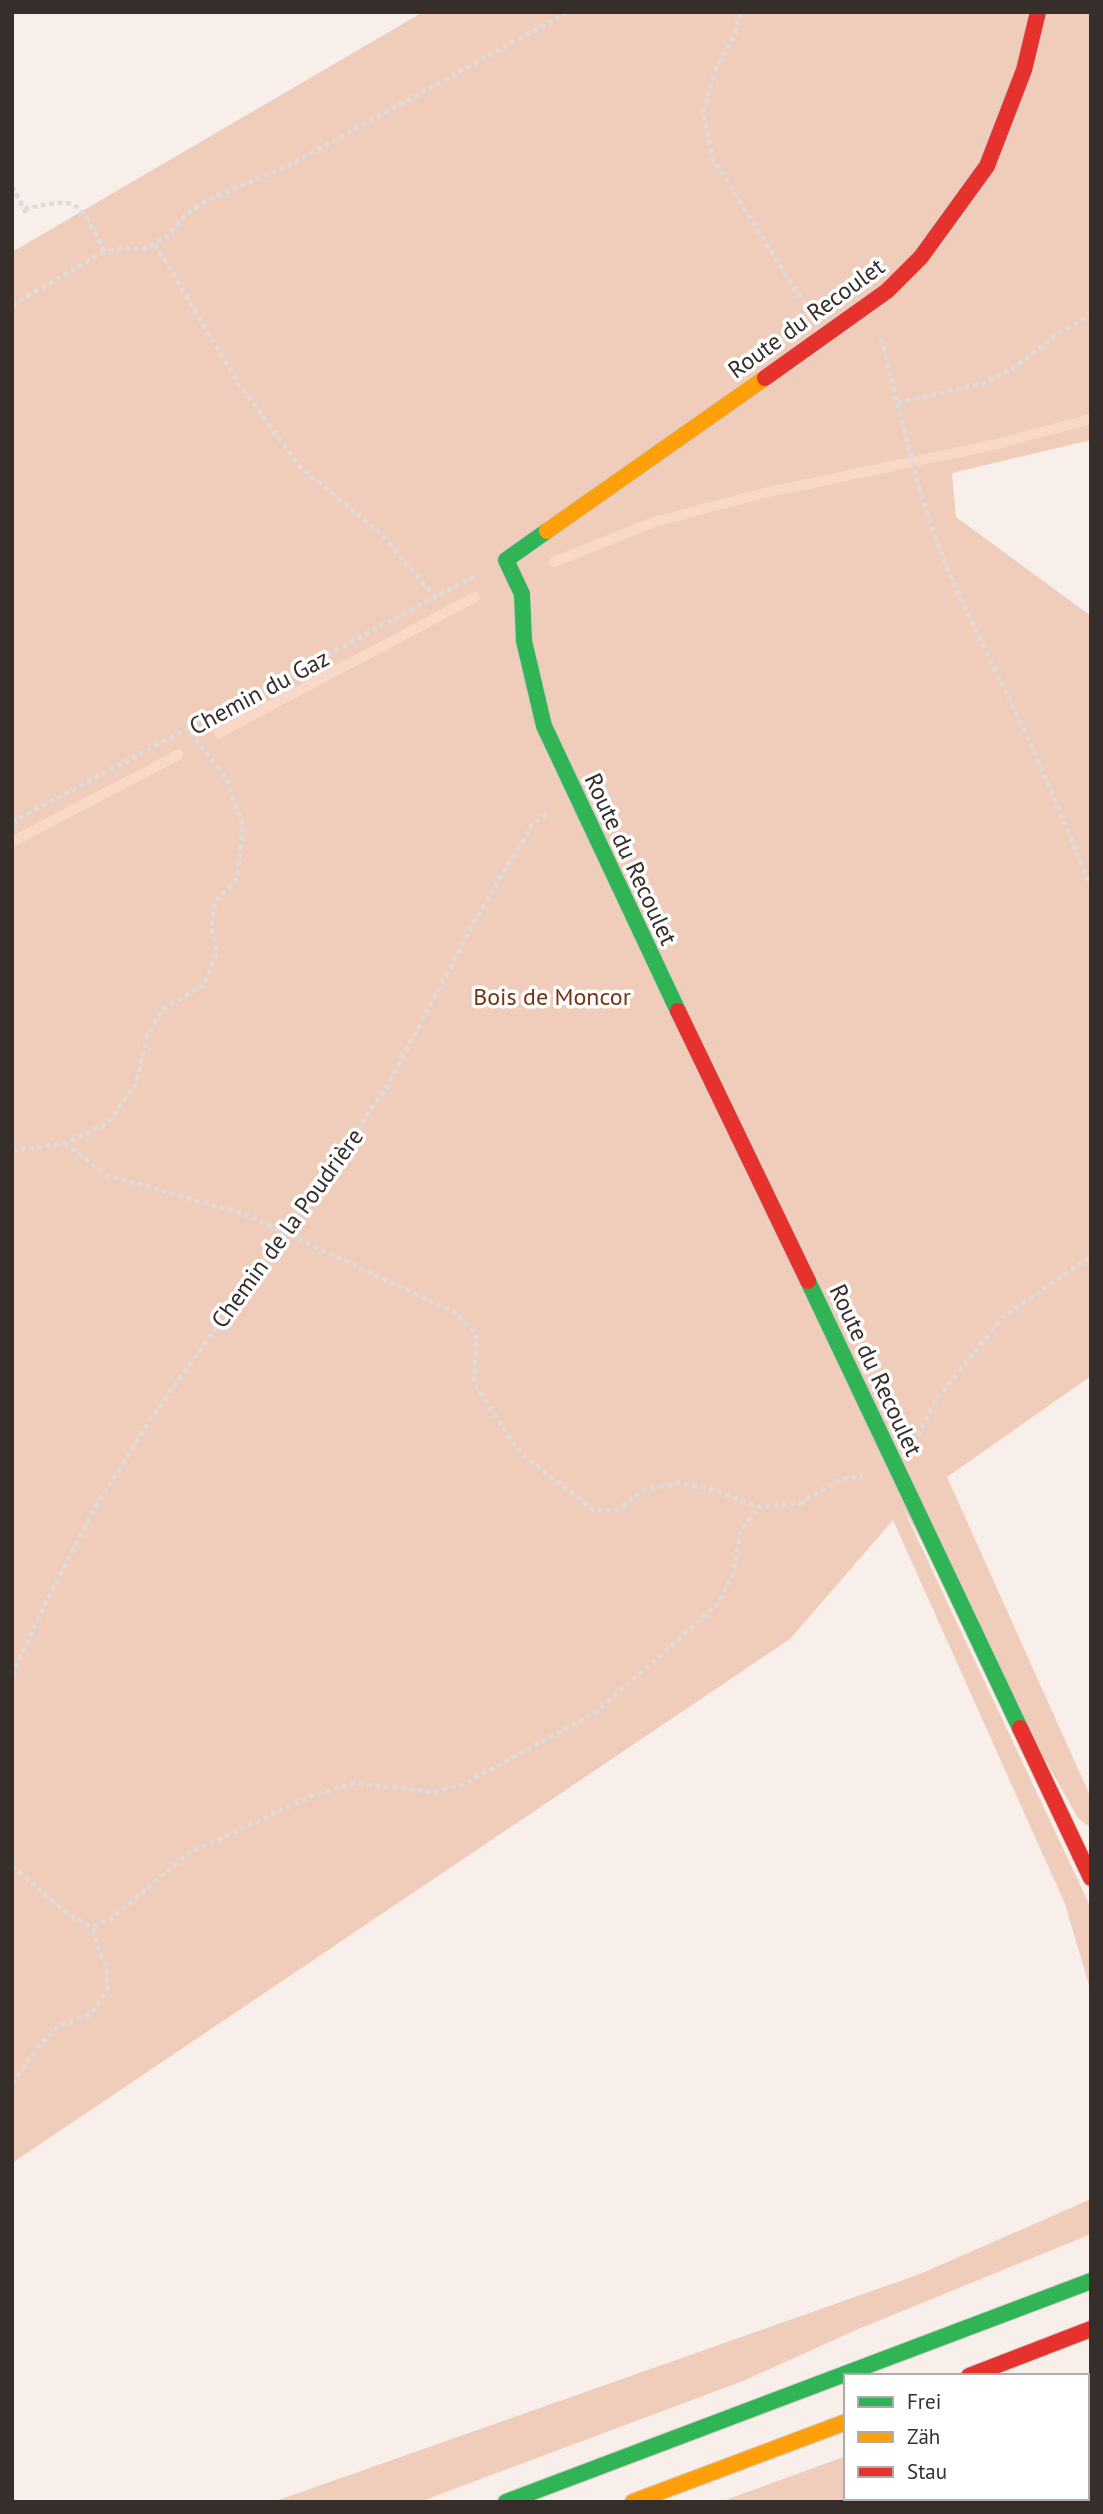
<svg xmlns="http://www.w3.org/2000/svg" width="1103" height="2514" font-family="'PT Sans',sans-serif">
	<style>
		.green { fill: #f0ccbb }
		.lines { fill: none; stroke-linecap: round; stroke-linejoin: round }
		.stream { stroke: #fad8c8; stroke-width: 10 }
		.fast-casing { stroke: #d3ccc8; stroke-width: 18 }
		.slow-casing { stroke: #d3ccc8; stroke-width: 18 }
		.jam-casing { stroke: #d3ccc8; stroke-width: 18 }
		.path { stroke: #dedbda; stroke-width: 4.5; stroke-dasharray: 5 3.5; stroke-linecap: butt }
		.fast { stroke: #30b455; stroke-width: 16 }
		.slow { stroke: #ff9f0a; stroke-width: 16 }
		.jam { stroke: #e5322d; stroke-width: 16 }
		.labels { text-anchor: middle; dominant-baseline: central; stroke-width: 7; stroke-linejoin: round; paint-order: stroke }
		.street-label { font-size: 24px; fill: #352e2b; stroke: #fff }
		.park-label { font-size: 24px; fill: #723411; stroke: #fff }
	</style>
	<rect width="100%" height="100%" fill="#f9efea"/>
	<g class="green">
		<polygon points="423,12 1091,12 1091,440 952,473 956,517 1091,616 1091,1376 947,1477 1091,1798 1091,1828 1078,1818 902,1506 1091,1908 1091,1992 1065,1904 893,1520 790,1639 12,2163 12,252"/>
		<polygon points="1091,2199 1091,2234 856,2330 743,2381 419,2502 273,2502 920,2274"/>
		<polygon points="1091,2373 1091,2502 720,2502 846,2456 846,2498 1087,2498 1087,2376 1082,2376"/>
	</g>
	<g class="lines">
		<g class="stream">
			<polyline points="554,562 654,522 760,494 997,444 1091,419"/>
			<polyline points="219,733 475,597"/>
			<polyline points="12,842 178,755"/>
		</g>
		<defs>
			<g id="fast">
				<polyline points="547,531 506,560 522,594 524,641 544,726 678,1011"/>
				<polyline points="808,1281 1020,1728"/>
				<polyline points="506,2502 1091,2281"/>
			</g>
			<g id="slow">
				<polyline points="547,531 765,378"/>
				<polyline points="633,2502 846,2422"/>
			</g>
			<g id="jam">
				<polyline points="765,378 887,291 921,257 987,166 1024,70 1038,12"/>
				<polyline points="678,1011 808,1281"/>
				<polyline points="1020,1728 1091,1878"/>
				<polyline points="969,2376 1091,2329"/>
			</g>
		</defs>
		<use href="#fast" class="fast-casing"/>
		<use href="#slow" class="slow-casing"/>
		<use href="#jam" class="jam-casing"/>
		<g class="path">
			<polyline points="740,12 735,34 715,71 703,112 713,159 807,308"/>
			<polyline points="12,186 26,213"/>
			<path d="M24 209C85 195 78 203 105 253"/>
			<polyline points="155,244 238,383 301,468 380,533 436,598"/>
			<polyline points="12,305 100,254 121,249 145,249 168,236 184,216 207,200 288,166 568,12"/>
			<path d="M881 338C901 413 916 491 945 563 965 611 989 656 1011 702 1040 763 1066 825 1091 888"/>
			<polyline points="898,403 987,382 1015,367 1059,333 1091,314"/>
			<polyline points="12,822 475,576"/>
			<polyline points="65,1143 106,1175 245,1214 454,1312 476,1333 474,1383 520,1453 594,1510 617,1510 644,1490 678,1483 714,1490 760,1507 801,1503 840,1479 863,1476"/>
			<polyline points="12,1151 65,1143 108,1123 136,1084 147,1036 163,1009 204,985 217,952 211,926 215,902 237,878 243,826 226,778 188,730"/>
			<polyline points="918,1436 937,1398 1003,1317 1087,1259 1091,1254"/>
			<polyline points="12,1675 48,1598 94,1510 148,1423 385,1090 474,922 532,825 546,814"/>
			<polyline points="12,1866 72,1917 93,1927 111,1919 189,1853 314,1795 355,1783 433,1792 464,1784 595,1713 717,1605 733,1575 741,1529 760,1507"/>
			<polyline points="12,2083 42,2042 59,2026 91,2014 107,1990 107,1967 99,1952 93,1927"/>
		</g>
		<use href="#fast" class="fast"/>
		<use href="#slow" class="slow"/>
		<use href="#jam" class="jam"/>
	</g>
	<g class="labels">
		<g class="street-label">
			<text transform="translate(806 318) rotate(-36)">Route du Recoulet</text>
			<text transform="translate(259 692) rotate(-28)">Chemin du Gaz</text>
			<text transform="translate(631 859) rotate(65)">Route du Recoulet</text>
			<text transform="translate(287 1228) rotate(-54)">Chemin de la Poudrière</text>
			<text transform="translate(876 1370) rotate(65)">Route du Recoulet</text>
		</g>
		<g class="park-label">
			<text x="552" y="996">Bois de Moncor</text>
		</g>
	</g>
	<rect width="1103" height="2514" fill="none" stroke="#352e2b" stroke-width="28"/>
	<rect x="844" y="2374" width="245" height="126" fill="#ffffff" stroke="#aeabaa" stroke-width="2"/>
	<rect x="858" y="2397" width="35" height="10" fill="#30b455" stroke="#aeabaa" stroke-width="2"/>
	<text x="907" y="2409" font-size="21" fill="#352e2b">Frei</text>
	<rect x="858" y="2432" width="35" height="10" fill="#ff9f0a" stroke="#aeabaa" stroke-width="2"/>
	<text x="907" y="2444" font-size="21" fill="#352e2b">Zäh</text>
	<rect x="858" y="2467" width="35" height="10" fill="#e5322d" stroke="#aeabaa" stroke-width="2"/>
	<text x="907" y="2479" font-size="21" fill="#352e2b">Stau</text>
</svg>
